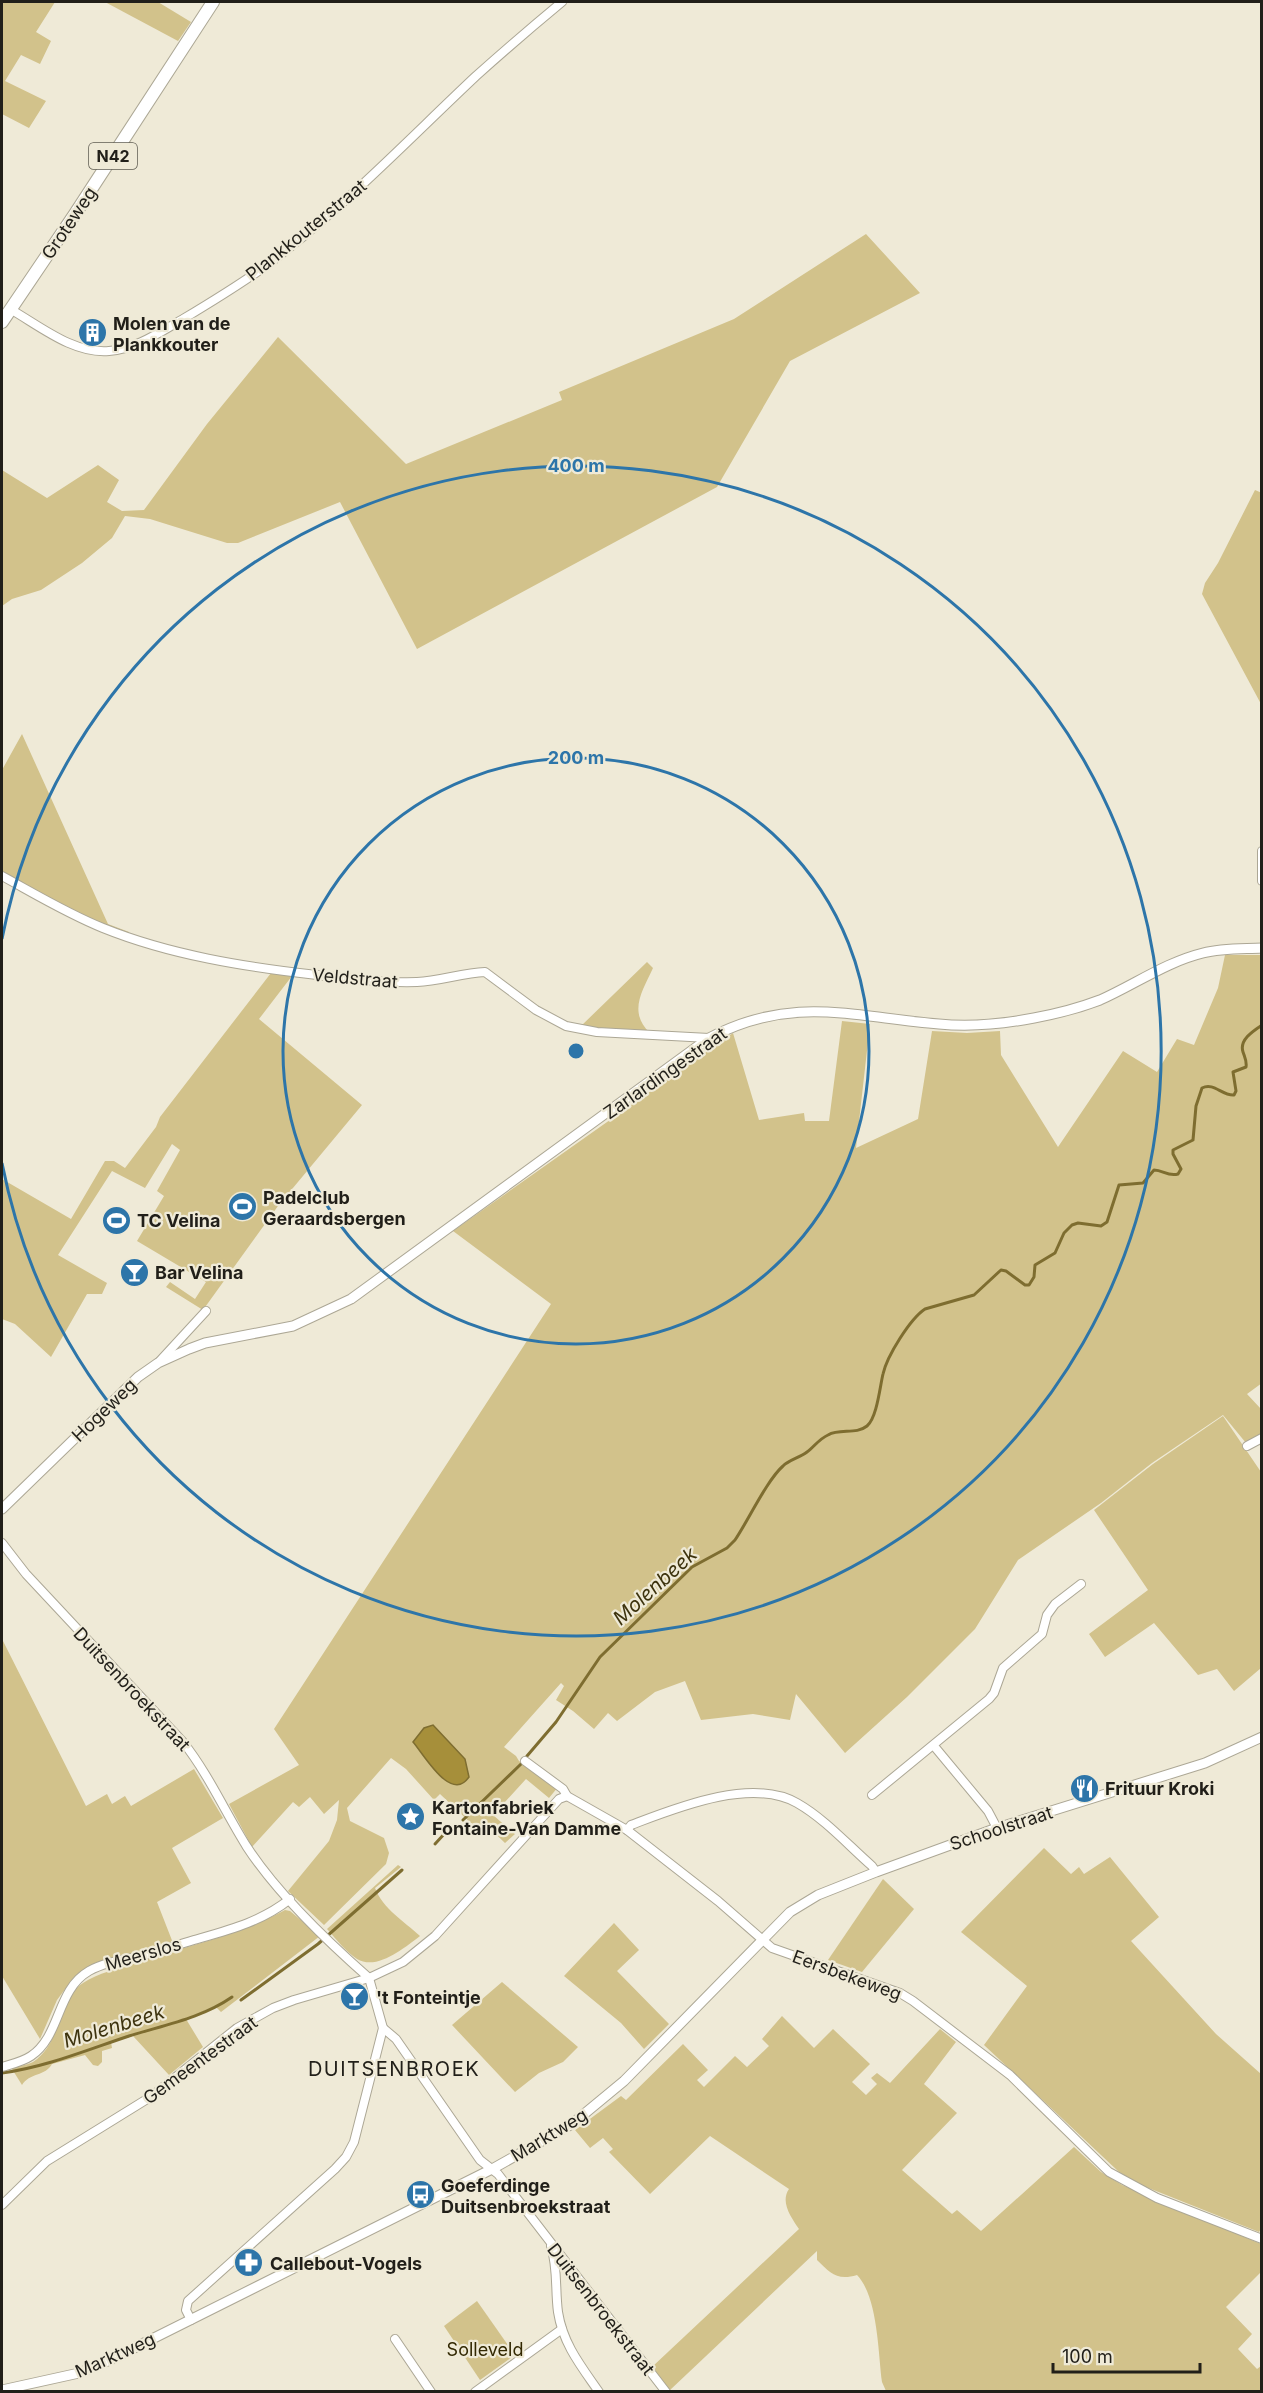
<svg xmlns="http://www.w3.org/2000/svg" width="1263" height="2393" font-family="Inter,sans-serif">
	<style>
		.green { fill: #d2c28b; fill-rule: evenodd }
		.water { fill: #a68f3a; stroke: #7e6d30; stroke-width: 1.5 }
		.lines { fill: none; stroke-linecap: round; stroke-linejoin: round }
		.stream { stroke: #7e6d30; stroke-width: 3 }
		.minor-casing { stroke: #aca795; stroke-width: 10 }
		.tertiary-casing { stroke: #aca795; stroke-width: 11 }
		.primary-casing { stroke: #aca795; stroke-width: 14 }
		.minor { stroke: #fff; stroke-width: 8 }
		.tertiary { stroke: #fff; stroke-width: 9 }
		.primary { stroke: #fff; stroke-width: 12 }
		.ring { fill: none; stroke: #2d75a9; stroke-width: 3 }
		.labels { text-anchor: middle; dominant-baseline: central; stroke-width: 4.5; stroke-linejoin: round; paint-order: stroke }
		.shield { fill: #efead7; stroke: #5f5c52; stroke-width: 1.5 }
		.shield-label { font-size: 16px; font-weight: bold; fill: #211f19 }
		.street-label { font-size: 18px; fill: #211f19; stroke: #efead7 }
		.poi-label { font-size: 18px; font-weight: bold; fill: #211f19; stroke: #efead7; text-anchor: start }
		.park-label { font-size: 18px; fill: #322802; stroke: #efead7 }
		.water-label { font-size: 20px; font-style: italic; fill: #3d330e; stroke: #efead7 }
		.neighbourhood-label { font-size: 20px; letter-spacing: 1.5px; fill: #211f19; stroke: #efead7 }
		.centre { fill: #2d75a9; stroke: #efead7; stroke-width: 3 }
		.ring-label { font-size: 18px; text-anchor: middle; font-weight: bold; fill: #2d75a9; stroke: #efead7; stroke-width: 4.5; stroke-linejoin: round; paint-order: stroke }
	</style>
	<rect width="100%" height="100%" fill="#efead7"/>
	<g class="green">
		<polygon points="2,2 55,2 36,32 51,41 40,64 21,55 5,81 46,101 29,128 2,114"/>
		<polygon points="105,2 158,2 191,22 178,41"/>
		<polygon points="866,234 920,293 790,361 717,487 417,649 340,502 238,543 227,543 150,519 125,516 112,538 82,563 41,590 12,599 2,606 2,470 47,498 98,465 119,480 107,502 122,511 144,510 207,424 278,337 406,464 562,400 559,392 734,319"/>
		<polygon points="1255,490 1262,493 1261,704 1202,594 1205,583 1218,563"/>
		<polygon points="22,734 108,924 129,932 126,936 71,913 2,873 2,770"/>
		<path d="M1225 955H1261L1262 1383 1247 1394 1261 1409V1434L1246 1443 1223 1415 1152 1463 1101 1503 1018 1560 975 1629 907 1697 845 1753 796 1694 790 1720 753 1714 701 1720 685 1681 655 1692 617 1721 608 1713 594 1729 573 1711 556 1700 564 1686 561 1683 504 1747 516 1756 519 1761 558 1787 549 1798 526 1779 493 1815 515 1834 505 1843 484 1823 476 1828 440 1794 434 1800 406 1769 391 1758 347 1808 350 1821 384 1838 389 1853 386 1864 324 1925 288 1891 329 1841 337 1820 339 1800 324 1814 310 1797 299 1807 293 1802 252 1847 229 1804 299 1765 274 1729 551 1304 453 1231 733 1033 759 1120 804 1113 805 1121H829L842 1021 870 1024 856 1148 918 1119 932 1031 967 1033 1000 1031 1001 1055 1058 1147 1123 1051 1157 1072 1177 1039 1194 1045 1218 988ZM424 1728 444 1737 465 1759 444 1780 414 1742Z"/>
		<path d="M647 962 653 968C642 992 628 1012 650 1033L580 1027Z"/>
		<polygon points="271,973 292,976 259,1019 362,1105 278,1206 203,1310 166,1287 170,1282 195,1299 206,1282 137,1241 164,1196 157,1191 180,1150 172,1144 145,1188 112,1171 58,1255 107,1283 102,1294 87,1294 51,1357 15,1324 2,1319 2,1179 71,1219 105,1161 114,1161 125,1168 156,1127 160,1117"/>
		<polygon points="1223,1416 1261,1472 1261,1668 1234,1691 1217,1669 1198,1675 1154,1623 1105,1657 1089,1634 1148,1590 1094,1510 1153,1464"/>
		<polygon points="2,1639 86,1806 107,1794 112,1804 125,1796 131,1806 194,1769 223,1818 172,1848 191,1883 157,1902 173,1943 74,1977 57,2000 40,2039 2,1976"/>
		<polygon points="1044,1848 1071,1874 1079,1867 1084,1874 1110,1857 1159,1917 1131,1941 1216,2034 1261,2074 1261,2229 1259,2232 1141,2185 1119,2172 984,2045 1027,1986 961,1932"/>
		<path d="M398 1865 401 1867 375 1888C383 1909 404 1921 420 1936 404 1948 377 1971 357 1959 346 1952 336 1939 327 1929Z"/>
		<polygon points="883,1879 914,1909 862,1972 828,1960"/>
		<path d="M285 1910 290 1911 320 1936 221 2012 215 2006 186 2019 203 2047 169 2075 133 2036 111 2042 112 2048 102 2051V2062L98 2066 93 2065 85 2055 52 2064C46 2076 29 2073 22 2085L12 2069C18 2066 27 2065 33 2062 64 2041 55 2001 83 1983 98 1973 118 1969 135 1963 185 1946 238 1936 285 1910Z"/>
		<polygon points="614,1923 639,1950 617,1971 669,2024 644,2049 621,2023 564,1976"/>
		<polygon points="502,1982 578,2047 563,2062 539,2073 515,2092 452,2025"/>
		<path d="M782 2016 814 2048 833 2029 870 2064 852 2082 866 2095 877 2084 871 2078 877 2073 890 2083 940 2029 956 2042 924 2084 957 2113 902 2170 952 2214 957 2210 981 2231 1074 2147 1101 2172 1122 2185 1261 2244V2272L1226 2307 1252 2334 1238 2349 1257 2369 1261 2366V2391H886L882 2382C878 2352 878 2297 857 2275 837 2281 830 2273 817 2260V2251L669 2391 652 2367 799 2229C791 2217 780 2202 789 2189L710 2136 650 2194 609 2152 613 2149 603 2138 590 2148 575 2130 621 2096 626 2100 683 2044 708 2070 697 2080 704 2087 735 2056 747 2067 769 2046 762 2039Z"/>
		<polygon points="477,2301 515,2355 480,2380 444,2326"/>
	</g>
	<path class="water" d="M433 1725 465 1759 469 1777C451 1803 425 1756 413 1742L424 1728Z"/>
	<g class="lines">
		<g class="stream">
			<path d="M527 1756 556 1722 600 1657 692 1567 727 1548 735 1540C748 1521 767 1480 783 1466 789 1460 799 1458 807 1452 814 1447 819 1439 828 1435 840 1428 856 1435 867 1426 877 1418 880 1386 883 1374 887 1356 910 1319 925 1309L974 1295 1001 1270 1006 1271 1025 1285H1029L1034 1277 1035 1265 1055 1253 1064 1233 1072 1225 1078 1223 1101 1226 1107 1222 1119 1185 1143 1183 1154 1170C1163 1170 1168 1177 1178 1174L1181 1169 1173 1154V1150L1193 1140 1196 1106 1202 1088C1214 1082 1222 1096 1234 1095L1236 1091 1233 1072 1246 1067C1247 1061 1245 1058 1243 1052 1239 1040 1253 1031 1262 1025"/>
			<polyline points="463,1820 521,1764"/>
			<polyline points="435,1844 446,1832"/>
			<polyline points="241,2000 318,1944 402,1870"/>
			<path d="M2 2073C46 2067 87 2050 129 2036 164 2025 202 2018 232 1997"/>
		</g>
		<defs>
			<g id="minor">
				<path d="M10 309C40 326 73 354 109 351 136 349 160 332 183 319 213 301 243 283 271 262 345 206 409 139 476 76 504 51 533 26 562 2"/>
				<polyline points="1262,851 1262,881"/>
				<path d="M2 876C35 894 68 914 103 928 170 955 245 967 317 975 350 979 384 983 417 982 440 981 462 973 485 972L536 1010 566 1026 597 1032 709 1038"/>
				<polyline points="159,1362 206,1311"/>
				<polyline points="1247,1446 1262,1438"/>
				<path d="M2 1543 26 1574 183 1742C209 1775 225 1812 247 1847 277 1893 328 1942 369 1978"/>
				<polyline points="934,1746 988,1811 997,1828"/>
				<polyline points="525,1761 563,1789 567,1796 627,1830 718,1901 772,1948 900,1993 913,2001 1010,2075 1109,2172 1157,2198 1262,2239"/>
				<polyline points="872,1795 989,1699 994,1693 1003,1668 1042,1634 1047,1615 1055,1604 1081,1584"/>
				<path d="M627 1830 631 1825C676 1808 751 1777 797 1803 825 1819 848 1845 872 1866L876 1872"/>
				<polyline points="383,2028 396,2039 480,2160 498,2174 666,2392"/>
				<path d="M2 2067C12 2064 22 2062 31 2056 61 2036 56 1990 89 1971 105 1962 124 1960 142 1956 159 1951 177 1945 194 1940 229 1930 261 1922 290 1899"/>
				<polyline points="2,2205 47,2161 152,2096 237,2028 273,2008 294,2000 369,1978 403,1962 435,1936 559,1799 567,1796"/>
				<path d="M551 2246C558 2268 555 2290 558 2312 563 2344 581 2366 599 2392"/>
				<polyline points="191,2320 186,2310 188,2301 335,2169 346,2157 354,2142 383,2028 369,1978"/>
				<polyline points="395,2339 431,2392"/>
				<polyline points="475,2392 562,2329"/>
			</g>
			<g id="tertiary">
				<path d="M2 1509 138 1377 158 1363 189 1349 205 1343 293 1326 351 1299 709 1038C793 994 852 1017 939 1024 970 1027 1003 1024 1034 1018 1056 1014 1079 1008 1100 1000 1134 985 1166 962 1203 953 1222 948 1242 949 1262 948"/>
				<polyline points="2,2390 79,2373 110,2360 494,2168 572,2124 624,2081 790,1912 818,1895 876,1872 997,1828 1205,1763 1262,1737"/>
			</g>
			<polyline id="primary" points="2,322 75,214 213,2"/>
		</defs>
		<use href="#minor" class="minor-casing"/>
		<use href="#tertiary" class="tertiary-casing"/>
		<use href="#primary" class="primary-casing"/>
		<use href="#minor" class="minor"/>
		<use href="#tertiary" class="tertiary"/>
		<use href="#primary" class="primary"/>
	</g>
	<g class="ring">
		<circle cx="576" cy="1051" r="293"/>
		<path d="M2 939A585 585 0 1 1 2 1163"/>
	</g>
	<defs>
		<symbol id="building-disc" viewBox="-11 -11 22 22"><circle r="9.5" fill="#2d75a9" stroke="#efead7"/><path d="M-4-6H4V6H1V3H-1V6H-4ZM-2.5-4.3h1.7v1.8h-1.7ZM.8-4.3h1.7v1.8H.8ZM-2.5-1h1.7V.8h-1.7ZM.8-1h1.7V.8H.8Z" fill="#fff"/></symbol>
		<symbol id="stadium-disc" viewBox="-11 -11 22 22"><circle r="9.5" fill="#2d75a9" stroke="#efead7"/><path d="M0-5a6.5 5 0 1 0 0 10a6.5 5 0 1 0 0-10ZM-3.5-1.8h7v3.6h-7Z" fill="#fff"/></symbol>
		<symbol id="bar-disc" viewBox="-11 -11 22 22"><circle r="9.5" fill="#2d75a9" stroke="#efead7"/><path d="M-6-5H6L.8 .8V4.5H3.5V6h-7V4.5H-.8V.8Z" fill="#fff"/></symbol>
		<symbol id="restaurant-disc" viewBox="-11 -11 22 22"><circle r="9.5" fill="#2d75a9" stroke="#efead7"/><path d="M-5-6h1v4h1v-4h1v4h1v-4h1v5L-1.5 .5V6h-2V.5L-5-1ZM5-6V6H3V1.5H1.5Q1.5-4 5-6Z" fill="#fff"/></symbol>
		<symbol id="sight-disc" viewBox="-11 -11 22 22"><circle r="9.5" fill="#2d75a9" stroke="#efead7"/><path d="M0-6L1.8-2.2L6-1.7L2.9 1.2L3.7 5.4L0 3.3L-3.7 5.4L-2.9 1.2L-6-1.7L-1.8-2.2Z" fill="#fff"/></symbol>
		<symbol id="bus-disc" viewBox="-11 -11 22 22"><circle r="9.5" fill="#2d75a9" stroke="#efead7"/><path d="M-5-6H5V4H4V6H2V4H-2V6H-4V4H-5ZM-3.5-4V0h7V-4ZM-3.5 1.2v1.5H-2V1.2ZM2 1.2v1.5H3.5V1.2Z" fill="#fff"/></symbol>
		<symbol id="pharmacy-disc" viewBox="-11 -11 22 22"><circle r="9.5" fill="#2d75a9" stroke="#efead7"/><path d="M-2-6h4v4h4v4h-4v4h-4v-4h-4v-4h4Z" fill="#fff"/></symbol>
	</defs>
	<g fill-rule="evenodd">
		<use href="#building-disc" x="76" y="316" width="33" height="33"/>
		<use href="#stadium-disc" x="226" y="1190" width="33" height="33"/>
		<use href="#stadium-disc" x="100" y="1204" width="33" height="33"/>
		<use href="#bar-disc" x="118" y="1256" width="33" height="33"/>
		<use href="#restaurant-disc" x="1068" y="1772" width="33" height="33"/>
		<use href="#sight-disc" x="394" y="1800" width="33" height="33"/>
		<use href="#bar-disc" x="338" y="1980" width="33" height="33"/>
		<use href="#bus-disc" x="404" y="2178" width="33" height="33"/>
		<use href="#pharmacy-disc" x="232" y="2246" width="33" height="33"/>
	</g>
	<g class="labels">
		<rect class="shield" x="89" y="143" width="48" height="26" rx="4.5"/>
		<g class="shield-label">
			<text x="113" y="156">N42</text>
		</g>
		<g class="street-label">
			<text transform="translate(69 223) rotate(-56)">Groteweg</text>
			<text transform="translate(306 230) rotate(-39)">Plankkouterstraat</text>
			<text transform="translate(355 978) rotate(5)">Veldstraat</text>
			<text transform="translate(665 1073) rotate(-35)">Zarlardingestraat</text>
			<text transform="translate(104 1410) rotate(-44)">Hogeweg</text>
			<text transform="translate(132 1689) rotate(47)">Duitsenbroekstraat</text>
			<text transform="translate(1001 1828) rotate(-18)">Schoolstraat</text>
			<text transform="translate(143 1954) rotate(-16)">Meerslos</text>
			<text transform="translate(847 1975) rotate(20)">Eersbekeweg</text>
			<text transform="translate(200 2060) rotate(-36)">Gemeentestraat</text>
			<text transform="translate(549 2135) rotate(-31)">Marktweg</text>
			<text transform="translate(601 2309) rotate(52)">Duitsenbroekstraat</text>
			<text transform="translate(115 2355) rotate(-24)">Marktweg</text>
		</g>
		<g class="poi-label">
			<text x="113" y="323">Molen van de<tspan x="113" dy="21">Plankkouter</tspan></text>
			<text x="263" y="1197">Padelclub<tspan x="263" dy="21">Geraardsbergen</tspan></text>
			<text x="137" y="1220">TC Velina</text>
			<text x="155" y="1272">Bar Velina</text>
			<text x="1105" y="1788">Frituur Kroki</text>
			<text x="432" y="1807">Kartonfabriek<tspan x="432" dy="21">Fontaine-Van Damme</tspan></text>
			<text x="376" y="1997">'t Fonteintje</text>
			<text x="441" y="2185">Goeferdinge<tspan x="441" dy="21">Duitsenbroekstraat</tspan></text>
			<text x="270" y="2263">Callebout-Vogels</text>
		</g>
		<g class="park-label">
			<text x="485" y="2349">Solleveld</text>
		</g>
		<g class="water-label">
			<text transform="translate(655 1586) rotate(-42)">Molenbeek</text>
			<text transform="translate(114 2026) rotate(-17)">Molenbeek</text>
		</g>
		<g class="neighbourhood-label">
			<text x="394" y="2069">DUITSENBROEK</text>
		</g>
	</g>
	<circle cx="576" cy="1051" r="9" class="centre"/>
	<g class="ring-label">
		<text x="576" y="472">400 m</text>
		<text x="576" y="764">200 m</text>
	</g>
	<rect width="1263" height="2393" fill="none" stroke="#211f19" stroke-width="6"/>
	<path d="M1053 2363v9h147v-9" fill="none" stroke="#211f19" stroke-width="3"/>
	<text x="1062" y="2363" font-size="18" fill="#211f19" stroke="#efead7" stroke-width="4.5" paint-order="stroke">100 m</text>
</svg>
